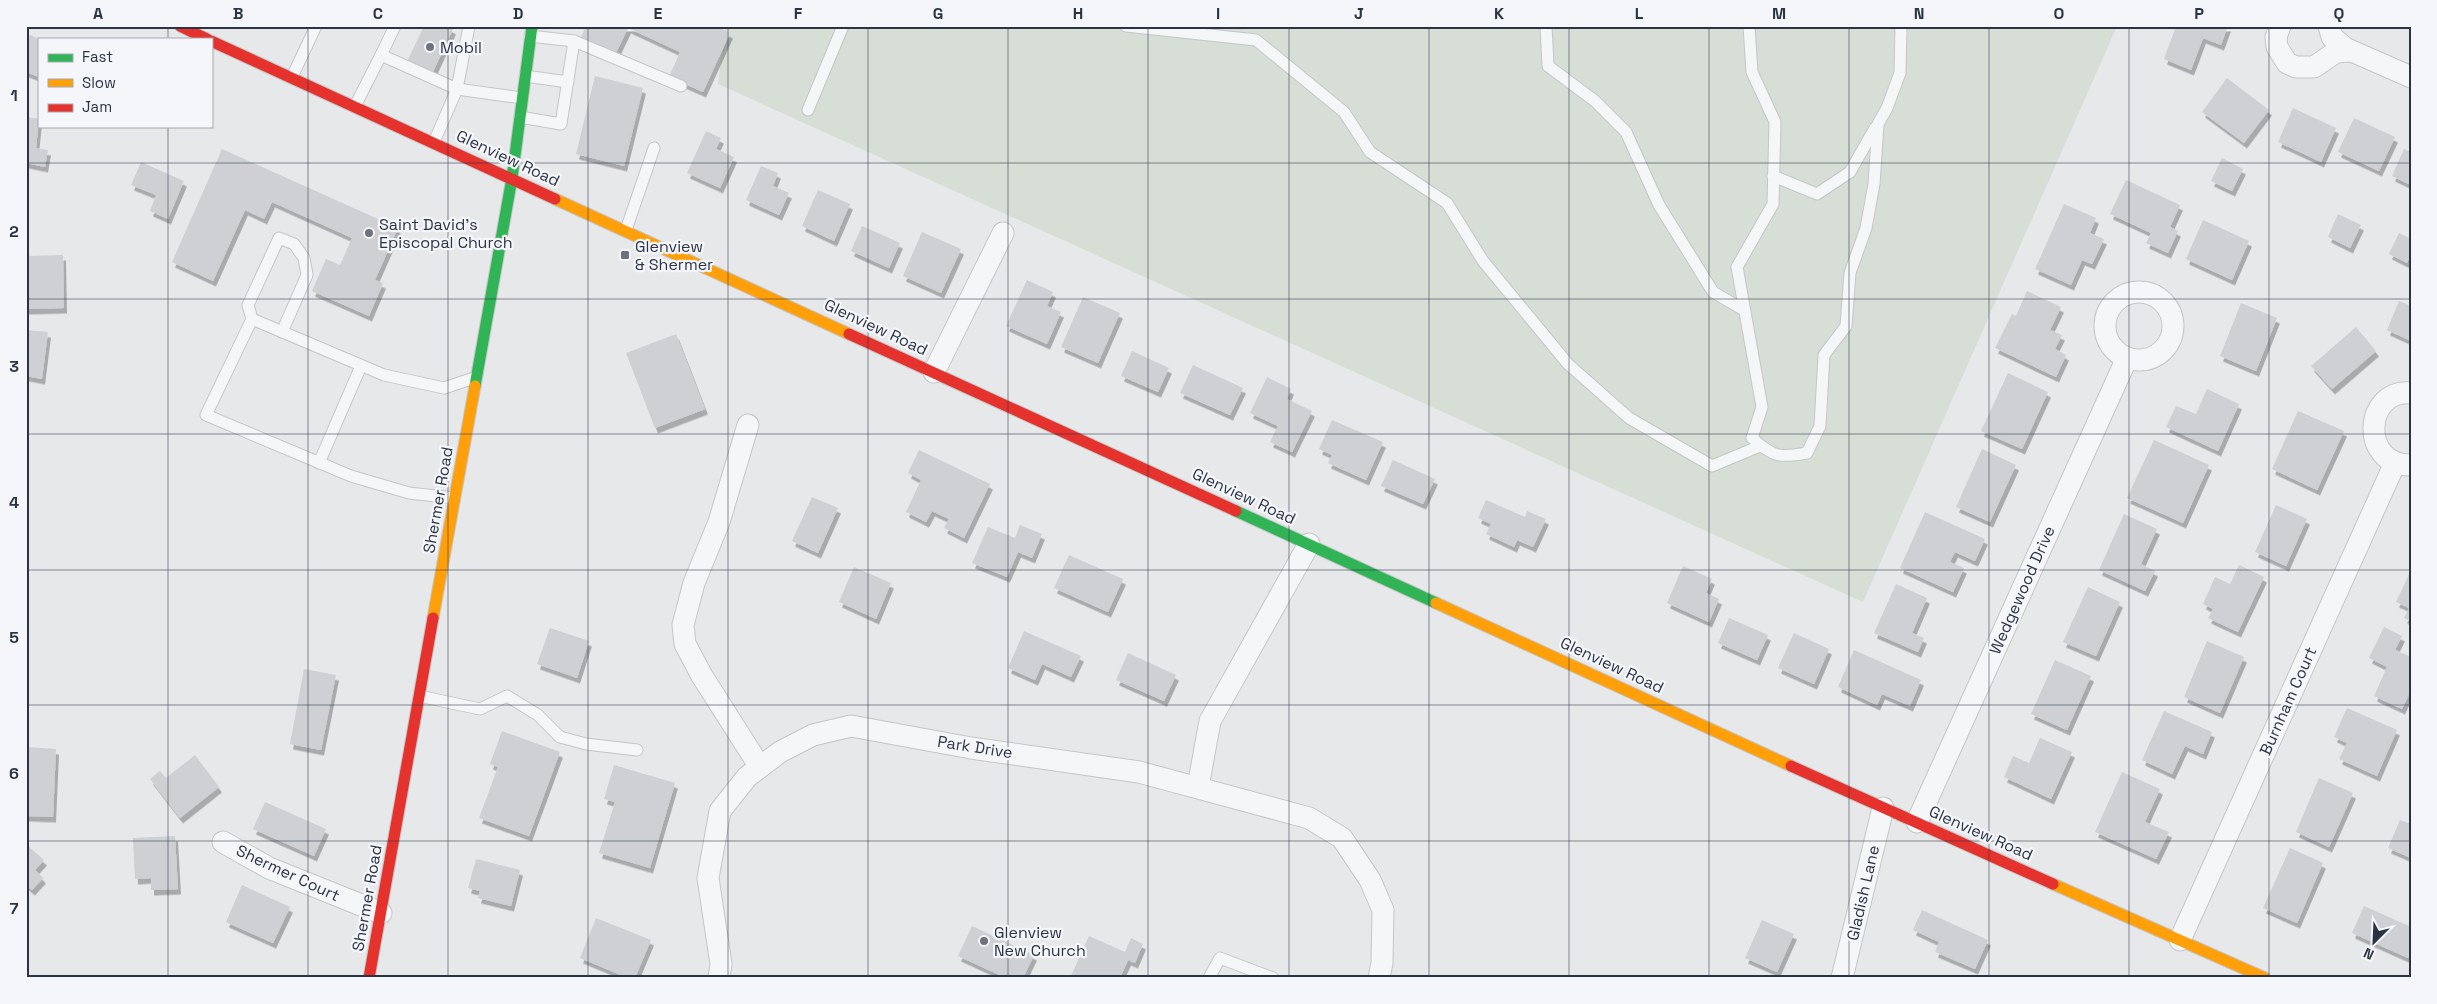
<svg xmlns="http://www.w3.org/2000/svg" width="2437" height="1004" font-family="'Space Grotesk',sans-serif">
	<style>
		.green { fill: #d6ded6 }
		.building { fill: #ced0d3; filter: url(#shadow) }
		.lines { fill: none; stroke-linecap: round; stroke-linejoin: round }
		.lane-casing { stroke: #c4c6c8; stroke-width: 13 }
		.street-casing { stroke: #c4c6c8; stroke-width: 23 }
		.fast-casing { stroke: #c4c6c8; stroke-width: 13 }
		.slow-casing { stroke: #c4c6c8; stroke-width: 13 }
		.jam-casing { stroke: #c4c6c8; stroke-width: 13 }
		.lane { stroke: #f5f6f7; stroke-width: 11 }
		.street { stroke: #f5f6f7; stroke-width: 21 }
		.fast { stroke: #30b455; stroke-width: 11 }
		.slow { stroke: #ff9f0a; stroke-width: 11 }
		.jam { stroke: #e5322d; stroke-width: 11 }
		.grid { fill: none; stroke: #2b3445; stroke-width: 1; stroke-opacity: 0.55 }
		.poi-dot { fill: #6c737f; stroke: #f4f6f9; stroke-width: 2 }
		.labels { text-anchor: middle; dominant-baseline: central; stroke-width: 4.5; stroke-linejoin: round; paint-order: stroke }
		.poi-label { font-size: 16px; fill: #2b3445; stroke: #f4f6f9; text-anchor: start }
		.street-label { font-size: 16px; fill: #2b3445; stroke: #f4f6f9 }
		.neatline { fill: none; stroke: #2b3445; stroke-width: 2 }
		.grid-label { font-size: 16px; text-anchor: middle; font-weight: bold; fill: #2b3445 }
	</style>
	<defs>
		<filter id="shadow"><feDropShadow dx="3" dy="5.5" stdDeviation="0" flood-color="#0004"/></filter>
	</defs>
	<rect width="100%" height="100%" fill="#e6e8ea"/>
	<polygon class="green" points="725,26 2117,26 1863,602 718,84"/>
	<g class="building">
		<polygon points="424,26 448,26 453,29 431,76 406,64"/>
		<polygon points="586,26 715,26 730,33 703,92 669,77 680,52 628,28 616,53 581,37"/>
		<polygon points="2176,26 2228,26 2221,45 2203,38 2191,70 2164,59"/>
		<polygon points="30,35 39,39 39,77 26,72 26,43"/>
		<polygon points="595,76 643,88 624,166 576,154"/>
		<polygon points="2227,78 2269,110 2244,143 2202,112"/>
		<polygon points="2293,108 2336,128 2321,162 2278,142"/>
		<polygon points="26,117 39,119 36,148 48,150 45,167 26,163"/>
		<polygon points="2354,118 2395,137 2379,171 2338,152"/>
		<polygon points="706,131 721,138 716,149 734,157 720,188 687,173"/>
		<polygon points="222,149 398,228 375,280 383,283 369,316 312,291 326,259 340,265 352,238 272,202 264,219 245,210 213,281 172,262"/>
		<polygon points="2404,149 2411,152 2411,185 2392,176"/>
		<polygon points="2222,158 2243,169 2232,191 2211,181"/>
		<polygon points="141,162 184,181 168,219 150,211 156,195 131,185"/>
		<polygon points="761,166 778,173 773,186 789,193 779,215 746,200"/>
		<polygon points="2126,180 2180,205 2170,227 2178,231 2168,253 2146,243 2151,233 2110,214"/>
		<polygon points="818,190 850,204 834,241 802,226"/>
		<polygon points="2064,204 2096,218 2090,233 2104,239 2092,264 2082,260 2071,285 2035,269"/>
		<polygon points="2338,214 2361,225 2350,248 2328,237"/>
		<polygon points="2203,220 2249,241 2232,280 2186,259"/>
		<polygon points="862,226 900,243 889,268 851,251"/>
		<polygon points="922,232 961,249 941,293 903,276"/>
		<polygon points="2399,233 2411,239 2411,255 2407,263 2389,254"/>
		<polygon points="63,255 64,308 26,309 26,256"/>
		<polygon points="1027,280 1053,292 1047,306 1061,312 1047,344 1006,326"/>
		<polygon points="2027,291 2061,307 2050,330 2062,335 2055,349 2066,355 2056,377 1995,348 2012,314 2016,316"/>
		<polygon points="1083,297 1120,313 1098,363 1061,347"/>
		<polygon points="2399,301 2411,306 2411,341 2387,330"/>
		<polygon points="2241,303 2277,318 2256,371 2220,356"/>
		<polygon points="2356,327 2376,351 2332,389 2311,366"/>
		<polygon points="26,330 48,332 42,379 26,376"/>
		<polygon points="676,334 705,409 655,428 626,353"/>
		<polygon points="1132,351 1169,368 1158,392 1121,376"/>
		<polygon points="1193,365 1243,388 1230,415 1180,393"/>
		<polygon points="2008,373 2048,392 2022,449 1981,431"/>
		<polygon points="1267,377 1291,389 1287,399 1312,411 1292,452 1270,442 1278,426 1250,413"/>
		<polygon points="2207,389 2239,404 2218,451 2166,427 2176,406 2196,414"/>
		<polygon points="2298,411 2344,431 2317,490 2272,469"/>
		<polygon points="1332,420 1383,442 1366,480 1328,463 1332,455 1319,449"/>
		<polygon points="2154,440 2209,465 2183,523 2127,498"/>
		<polygon points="1982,449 2016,465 1990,522 1956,507"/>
		<polygon points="919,450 990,484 964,538 944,528 949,519 932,511 926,522 906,512 921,480 908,473"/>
		<polygon points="1393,460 1435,479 1423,504 1381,486"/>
		<polygon points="812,497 838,508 818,553 792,541"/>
		<polygon points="1486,500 1525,517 1527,511 1546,519 1533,547 1517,540 1514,547 1486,534 1491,524 1478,518"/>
		<polygon points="2276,505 2307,519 2286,566 2255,552"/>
		<polygon points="1925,512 1985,539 1975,561 1955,552 1950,562 1964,568 1953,592 1900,568"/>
		<polygon points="2124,514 2157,529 2141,564 2155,571 2145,591 2099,570"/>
		<polygon points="1020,525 1042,534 1032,558 1018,552 1007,577 972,563 988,527 1015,538"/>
		<polygon points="1069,555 1123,579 1108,612 1054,588"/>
		<polygon points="2239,565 2264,577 2238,632 2208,618 2213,609 2203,604 2215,577 2230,584"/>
		<polygon points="1683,566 1712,579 1706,593 1719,599 1709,622 1667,603"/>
		<polygon points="854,567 891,583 876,619 839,602"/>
		<polygon points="2411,570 2411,621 2404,618 2409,608 2396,602"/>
		<polygon points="1896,584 1927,598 1912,633 1924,638 1918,652 1874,633"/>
		<polygon points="2088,587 2120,602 2096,656 2063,642"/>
		<polygon points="1729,618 1768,635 1757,660 1718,643"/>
		<polygon points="2384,627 2402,636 2395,650 2411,657 2411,690 2402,709 2374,696 2387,667 2369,658"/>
		<polygon points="550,628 589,641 577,678 537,664"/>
		<polygon points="1024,631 1081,656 1071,677 1042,664 1035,680 1008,668"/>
		<polygon points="1794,633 1829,649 1814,684 1778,668"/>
		<polygon points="2207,641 2244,657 2220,713 2184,697"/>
		<polygon points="1854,650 1921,680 1910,706 1882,694 1877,705 1838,687"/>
		<polygon points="1128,653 1176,675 1164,701 1116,680"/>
		<polygon points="2055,660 2091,676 2067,730 2031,714"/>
		<polygon points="304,669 336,675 321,750 290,744"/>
		<polygon points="2347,708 2397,730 2377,776 2339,759 2347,743 2334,737"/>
		<polygon points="2164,711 2212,732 2203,754 2185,746 2172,774 2142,760"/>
		<polygon points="502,731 560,752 529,836 479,818 498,767 490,764"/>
		<polygon points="2040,738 2072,752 2051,799 2004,777 2013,756 2029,763"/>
		<polygon points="26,747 56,749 53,817 26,816"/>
		<polygon points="195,755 219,787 180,818 150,779 160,771 166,778"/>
		<polygon points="614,765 675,783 650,868 599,853 615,802 604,799"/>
		<polygon points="2122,772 2160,789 2145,822 2169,832 2156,859 2095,832"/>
		<polygon points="2319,778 2353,793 2329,847 2296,832"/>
		<polygon points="265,802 326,829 314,856 253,829"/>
		<polygon points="2400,820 2411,824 2411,858 2388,848"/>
		<polygon points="175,836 178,889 151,890 151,878 135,879 133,838"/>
		<polygon points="26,844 44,860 35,870 43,878 32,890 26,885"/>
		<polygon points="2290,848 2323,863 2297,923 2263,908"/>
		<polygon points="476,859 520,870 511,906 478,898 480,891 468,888"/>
		<polygon points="242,885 290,907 273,943 226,922"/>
		<polygon points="2364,906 2411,927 2411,952 2408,958 2352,933"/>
		<polygon points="1922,910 1988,940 1975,969 1935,952 1939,942 1913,930"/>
		<polygon points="596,918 651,940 635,978 628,978 580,958"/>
		<polygon points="1762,920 1794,934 1777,972 1745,958"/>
		<polygon points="972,926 1034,955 1023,978 1006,978 958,956"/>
		<polygon points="1089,936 1125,952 1131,938 1143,944 1135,963 1128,960 1120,978 1070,978"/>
	</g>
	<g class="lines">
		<defs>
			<g id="lane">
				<polyline points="1126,26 1256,40 1344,112 1370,152 1447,203 1483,261 1568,364 1629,418 1712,466 1760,446"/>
				<polyline points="1546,26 1548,66 1595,101 1626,132 1659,205 1713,292 1744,310"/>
				<path d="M1749 26 1752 72 1775 122 1773 204 1737 267 1762 407 1752 438C1773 457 1779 458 1807 453L1820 426 1824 355 1846 326 1850 273 1866 228 1874 184 1878 124 1887 108 1900 73 1901 26"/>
				<polyline points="530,36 574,41 681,86"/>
				<polyline points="381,55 395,26"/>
				<polyline points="525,76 568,82"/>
				<polyline points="292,77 316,26"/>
				<polyline points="355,106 381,55 457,89 522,98"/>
				<polyline points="808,110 843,26"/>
				<polyline points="520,117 561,124 574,41"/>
				<polyline points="434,142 457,89 469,26"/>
				<polyline points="1773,176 1817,194 1850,172 1875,128"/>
				<polyline points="626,230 654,148"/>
				<polyline points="252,319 248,305 279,238 294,244 304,258 307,275 282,332"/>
				<polyline points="319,463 361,366"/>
				<polyline points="454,498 409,493 351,476 206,415 252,319 384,375 444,388 474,378"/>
				<polyline points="419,696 480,709 507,696 538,715 560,737 586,744 637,750"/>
				<polyline points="1209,978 1220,958 1273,978"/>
			</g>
			<g id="street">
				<polyline points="2280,26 2276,37 2277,47 2287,63 2296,67 2314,67 2336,52 2351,51"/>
				<polyline points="2329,26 2332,37 2345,48 2411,77"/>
				<circle cx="2139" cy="326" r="34"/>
				<polyline points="934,372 1003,233"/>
				<path d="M2411 393C2363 389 2360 466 2411 465"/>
				<polyline points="748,425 719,522 694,583 683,625 685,644 702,676 760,767"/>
				<polyline points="1198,787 1210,721 1309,544"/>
				<polyline points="1917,822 2127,358"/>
				<polyline points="223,842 269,868 381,913"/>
				<polyline points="2180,940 2395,463"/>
				<polyline points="719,978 721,964 708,878 720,811 747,777 780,752 813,735 851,726 971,748 1139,772 1309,818 1342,838 1370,880 1383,910 1382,963 1379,978"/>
				<polyline points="1842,978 1883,808"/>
			</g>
			<g id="fast">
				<polyline points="475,386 512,178 532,26"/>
				<polyline points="1236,511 1436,603"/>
			</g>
			<g id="slow">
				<polyline points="555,199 849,334"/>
				<polyline points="1436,603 1791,766"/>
				<polyline points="433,618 475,386"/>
				<polyline points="2053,884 2265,978"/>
			</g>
			<g id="jam">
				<polyline points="180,26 207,39"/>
				<polyline points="211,41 555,199"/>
				<polyline points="849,334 1236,511"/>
				<polyline points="1791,766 2053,884"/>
				<polyline points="369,978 433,618"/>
			</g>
		</defs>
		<use href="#lane" class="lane-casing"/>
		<use href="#street" class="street-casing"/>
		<use href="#fast" class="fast-casing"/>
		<use href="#slow" class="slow-casing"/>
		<use href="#jam" class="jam-casing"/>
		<use href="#lane" class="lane"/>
		<use href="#street" class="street"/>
		<use href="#fast" class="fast"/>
		<use href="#slow" class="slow"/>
		<use href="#jam" class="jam"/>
	</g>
	<path class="grid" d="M168 26V39M308 26V978M448 26V978M588 26V978M728 26V978M868 26V978M1008 26V978M1148 26V978M1289 26V978M1429 26V978M1569 26V978M1709 26V978M1849 26V978M1989 26V978M2129 26V978M2269 26V978M168 126V978M26 163H2411M26 299H2411M26 434H2411M26 570H2411M26 705H2411M26 841H2411"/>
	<g class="poi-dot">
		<circle cx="430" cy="47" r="5"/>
		<circle cx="369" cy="233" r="5"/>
		<rect x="620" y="250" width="10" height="10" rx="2.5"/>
		<circle cx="984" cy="941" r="5"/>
	</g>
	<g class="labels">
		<g class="poi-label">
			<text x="440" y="47">Mobil</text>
			<text x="379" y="224">Saint David's<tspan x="379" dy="18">Episcopal Church</tspan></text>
			<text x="635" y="246">Glenview<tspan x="635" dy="18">&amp; Shermer</tspan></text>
			<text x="994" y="932">Glenview<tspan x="994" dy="18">New Church</tspan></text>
		</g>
		<g class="street-label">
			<text transform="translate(508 158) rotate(25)">Glenview Road</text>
			<text transform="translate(876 327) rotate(25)">Glenview Road</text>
			<text transform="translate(1244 496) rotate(25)">Glenview Road</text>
			<text transform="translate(438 500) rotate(-80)">Shermer Road</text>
			<text transform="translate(2022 590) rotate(-66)">Wedgewood Drive</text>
			<text transform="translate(1612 665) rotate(25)">Glenview Road</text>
			<text transform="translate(2288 701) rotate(-66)">Burnham Court</text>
			<text transform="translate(975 747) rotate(9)">Park Drive</text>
			<text transform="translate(1981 833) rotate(24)">Glenview Road</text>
			<text transform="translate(288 873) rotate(25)">Shermer Court</text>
			<text transform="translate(1863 893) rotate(-77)">Gladish Lane</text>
			<text transform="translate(367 898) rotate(-80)">Shermer Road</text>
		</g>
	</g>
	<rect width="2437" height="1004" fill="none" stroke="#f4f6f9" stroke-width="55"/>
	<rect x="38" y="38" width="175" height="90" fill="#f4f6f9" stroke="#a4a8b1"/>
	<rect x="48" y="54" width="25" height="8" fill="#30b455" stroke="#a4a8b1"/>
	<text x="82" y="62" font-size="15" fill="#2b3445">Fast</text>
	<rect x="48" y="79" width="25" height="8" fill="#ff9f0a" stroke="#a4a8b1"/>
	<text x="82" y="88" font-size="15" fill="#2b3445">Slow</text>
	<rect x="48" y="104" width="25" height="8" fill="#e5322d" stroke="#a4a8b1"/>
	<text x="82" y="112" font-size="15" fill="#2b3445">Jam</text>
	<g transform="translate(2374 942) rotate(204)" stroke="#f4f6f9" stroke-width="4" paint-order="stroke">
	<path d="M0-4L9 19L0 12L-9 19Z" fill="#2b3445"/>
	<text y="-8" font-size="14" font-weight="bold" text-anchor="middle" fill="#2b3445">N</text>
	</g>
	<rect x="28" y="28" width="2382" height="948" class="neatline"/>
	<g class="grid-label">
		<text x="98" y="19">A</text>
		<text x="238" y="19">B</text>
		<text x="378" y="19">C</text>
		<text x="518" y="19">D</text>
		<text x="658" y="19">E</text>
		<text x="798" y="19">F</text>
		<text x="938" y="19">G</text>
		<text x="1078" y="19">H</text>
		<text x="1218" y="19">I</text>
		<text x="1359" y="19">J</text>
		<text x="1499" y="19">K</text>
		<text x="1639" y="19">L</text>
		<text x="1779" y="19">M</text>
		<text x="1919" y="19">N</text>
		<text x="2059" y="19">O</text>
		<text x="2199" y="19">P</text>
		<text x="2339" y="19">Q</text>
		<text x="14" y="101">1</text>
		<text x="14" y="237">2</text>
		<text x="14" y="372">3</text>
		<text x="14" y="508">4</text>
		<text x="14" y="643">5</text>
		<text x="14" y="779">6</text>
		<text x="14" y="914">7</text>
	</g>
</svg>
